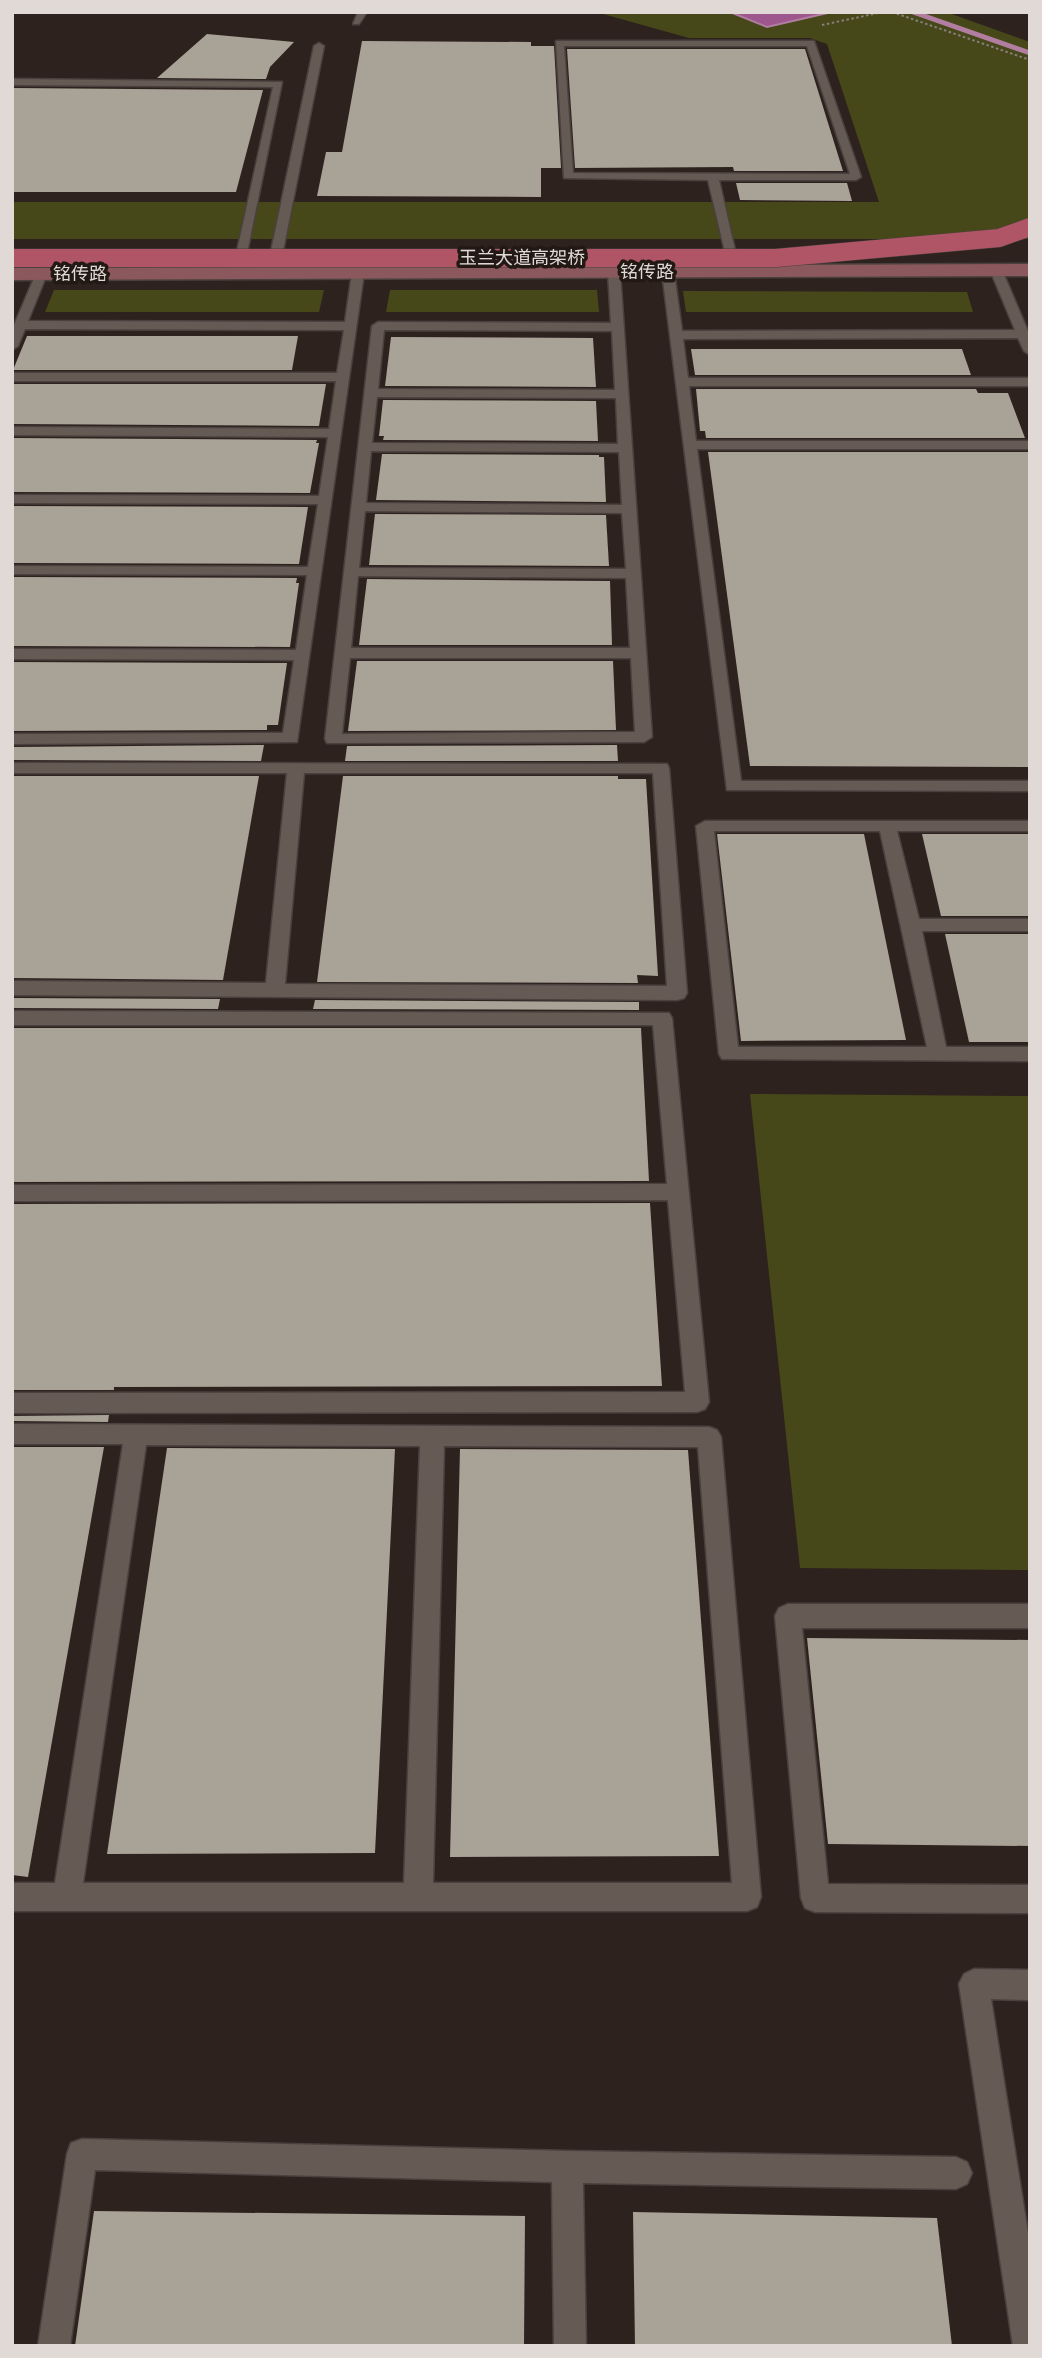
<svg xmlns="http://www.w3.org/2000/svg" width="1042" height="2358" font-family="'Source Sans 3','Noto Sans SC',sans-serif">
	<style>
		.green { fill: #46481a }
		.water { fill: #9d578c; stroke: #b17ea2; stroke-width: 2 }
		.lines { fill: none; stroke-linecap: round; stroke-linejoin: round }
		.stream { stroke: #b17ea2; stroke-width: 5 }
		.building { fill: #a9a297 }
		.service-casing { stroke: #4a413e; stroke-width: 3 }
		.secondary-casing { stroke: #4a413e; stroke-width: 3 }
		.path { stroke: #877f7b; stroke-width: 2; stroke-dasharray: 2.5 2.5; stroke-linecap: butt }
		.service { fill: #665a54; fill-rule: evenodd }
		.secondary { fill: #8b585d; fill-rule: evenodd }
		.primary-bridge-casing { stroke: #4a413e; stroke-width: 19; stroke-linecap: butt }
		.primary-bridge { stroke: #b05566; stroke-width: 18 }
		.labels { text-anchor: middle; dominant-baseline: central; stroke-width: 7; stroke-linejoin: round; paint-order: stroke }
		.far-street-label { font-size: 18px; fill: #e0d9d6; stroke: #231914 }
	</style>
	<rect width="100%" height="100%" fill="#2d221e"/>
	<g class="green">
		<polygon points="596,12 946,12 1030,42 1030,239 12,239 12,202 879,202 827,44 810,38 689,38"/>
		<polygon points="54,290 324,290 319,312 45,312"/>
		<polygon points="390,290 597,290 599,312 386,312"/>
		<polygon points="683,291 967,292 973,312 686,312"/>
		<polygon points="750,1094 1030,1096 1030,1570 800,1568"/>
	</g>
	<polygon class="water" points="730,12 832,12 767,27"/>
	<g class="lines">
		<polyline class="stream" points="913,12 1030,53"/>
	</g>
	<g class="building">
		<polygon points="207,34 294,42 270,67 266,79 157,78"/>
		<polygon points="362,41 531,42 531,46 554,46 561,168 541,168 541,197 317,196 326,152 342,152"/>
		<polygon points="567,49 805,49 843,171 734,171 733,167 575,168"/>
		<polygon points="12,88 263,90 236,192 12,192"/>
		<polygon points="736,183 847,183 852,201 740,200"/>
		<polygon points="27,336 298,336 292,370 13,370"/>
		<polygon points="391,337 593,338 596,387 385,386"/>
		<polygon points="691,349 962,349 971,375 695,375"/>
		<polygon points="12,384 326,384 319,426 12,424"/>
		<polygon points="696,389 976,389 978,393 1008,393 1025,438 706,438 705,431 700,431"/>
		<polygon points="383,400 596,401 598,441 383,440 384,436 379,436"/>
		<polygon points="12,438 317,440 316,443 319,443 310,493 12,492"/>
		<polygon points="708,452 1029,452 1030,767 750,766"/>
		<polygon points="382,454 599,455 599,457 604,457 606,502 376,500"/>
		<polygon points="12,506 308,507 299,564 12,563"/>
		<polygon points="375,514 606,515 609,566 369,565"/>
		<polygon points="12,577 297,578 296,583 299,583 290,647 12,646"/>
		<polygon points="367,579 610,581 612,645 359,645"/>
		<polygon points="357,661 613,661 616,730 348,731"/>
		<polygon points="12,662 287,663 278,725 267,725 267,730 12,731"/>
		<polygon points="264,745 261,761 12,760 12,747"/>
		<polygon points="617,745 618,761 345,761 347,746"/>
		<polygon points="12,776 259,776 223,980 12,978"/>
		<polygon points="343,776 618,776 618,779 646,779 658,976 637,975 638,983 317,982"/>
		<polygon points="717,834 864,834 906,1040 741,1041"/>
		<polygon points="922,834 1030,834 1030,916 941,916"/>
		<polygon points="945,934 1030,934 1030,1042 969,1042"/>
		<polygon points="12,998 220,999 218,1009 12,1008"/>
		<polygon points="315,1000 639,1002 639,1010 313,1009"/>
		<polygon points="12,1028 641,1028 649,1181 12,1182"/>
		<polygon points="650,1203 662,1386 114,1387 114,1390 12,1390 12,1204"/>
		<polygon points="109,1415 108,1422 12,1421 12,1416"/>
		<polygon points="12,1447 104,1447 28,1877 12,1875"/>
		<polygon points="167,1448 395,1449 375,1853 107,1854"/>
		<polygon points="460,1449 688,1450 719,1856 450,1857"/>
		<polygon points="807,1638 1030,1640 1030,1846 828,1844"/>
		<polygon points="94,2211 525,2216 524,2346 75,2346"/>
		<polygon points="633,2212 937,2218 952,2346 635,2346"/>
	</g>
	<g class="lines">
		<defs>
			<g id="service">
				<polygon points="358,12 367,12 359,24 353,24"/>
				<path d="M556 41H814L861 177 856 180H719L735 250 725 252 708 180 564 178ZM564 46H807L850 174 573 173Z"/>
				<polygon points="319,43 324,46 283,251 277,254 271,251 314,46"/>
				<polygon points="12,79 282,82 247,253 237,251 273,87 12,85"/>
				<polygon points="996,266 1002,270 1030,336 1030,355 1024,351 1018,338 683,339 688,378 1030,378 1030,386 689,386 696,441 1030,441 1030,449 697,449 741,781 1030,781 1030,791 727,790 662,272 668,268 674,272 682,331 1015,330 990,270"/>
				<path d="M614 268 620 272 652 737 644 742 327 743 325 739 372 326 378 322 611 323 608 272ZM384 330 612 331 615 390 378 389ZM377 397 616 398 618 444 372 443ZM371 451 619 452 622 505 366 503ZM365 511 622 513 626 569 359 568ZM358 576 626 578 630 648H351ZM350 658H631L635 732 342 734Z"/>
				<polygon points="358,269 364,273 297,742 12,744 12,734 283,733 294,660 12,659 12,649 296,650 307,575 12,574 12,566 308,567 318,504 12,503 12,495 319,496 328,437 12,435 12,427 329,429 336,381 12,381 12,373 337,373 344,330 25,329 18,346 12,350 12,330 37,271 47,274 28,321 345,322 352,273"/>
				<path d="M12 763 667 764 669 768 687 993 684 998 677 1000 12 995V981L266 983 287 773H12ZM304 773H653L667 986 285 984Z"/>
				<path d="M705 821H1030V831H897L919 919H1030V931H922L946 1047H1030V1061L722 1059 719 1054 696 826ZM714 831H880L927 1047H738Z"/>
				<polygon points="12,1011 669,1013 672,1018 709,1402 705,1409 697,1412 12,1413 12,1393 685,1392 668,1200 12,1201 12,1185 667,1184 653,1025 12,1025"/>
				<path d="M12 1424 709 1427 717 1430 721 1437 761 1897 757 1907 747 1911H12V1883H55L123 1444H12ZM146 1445 420 1446 404 1883H83ZM444 1446 698 1447 732 1883H433Z"/>
				<polygon points="788,1604 1030,1604 1030,1628 802,1628 828,1884 1030,1885 1030,1913 815,1912 805,1908 801,1898 775,1616 779,1608"/>
				<polygon points="974,1969 1030,1970 1030,2000 991,1999 1030,2246 1030,2346 1013,2346 959,1984 964,1974"/>
				<polygon points="82,2139 567,2151 956,2157 967,2162 972,2173 967,2184 956,2189 583,2183 586,2346 554,2346 552,2182 95,2170 70,2346 38,2346 67,2154 71,2143"/>
			</g>
			<polygon id="secondary" points="1030,264 1030,276 12,280 12,268"/>
		</defs>
		<use href="#service" class="service-casing"/>
		<use href="#secondary" class="secondary-casing"/>
		<g class="path">
			<polyline points="892,12 1030,60"/>
			<polyline points="822,25 883,12"/>
		</g>
		<use href="#service" class="service"/>
		<use href="#secondary" class="secondary"/>
		<defs>
			<polyline id="primary-bridge" points="12,258 776,258 999,238 1030,227"/>
		</defs>
		<use href="#primary-bridge" class="primary-bridge-casing"/>
		<use href="#primary-bridge" class="primary-bridge"/>
	</g>
	<g class="labels">
		<g class="far-street-label">
			<text x="522" y="258">玉兰大道高架桥</text>
			<text x="647" y="272">铭传路</text>
			<text x="80" y="274">铭传路</text>
		</g>
	</g>
	<rect width="1042" height="2358" fill="none" stroke="#e0d9d6" stroke-width="28"/>
</svg>
